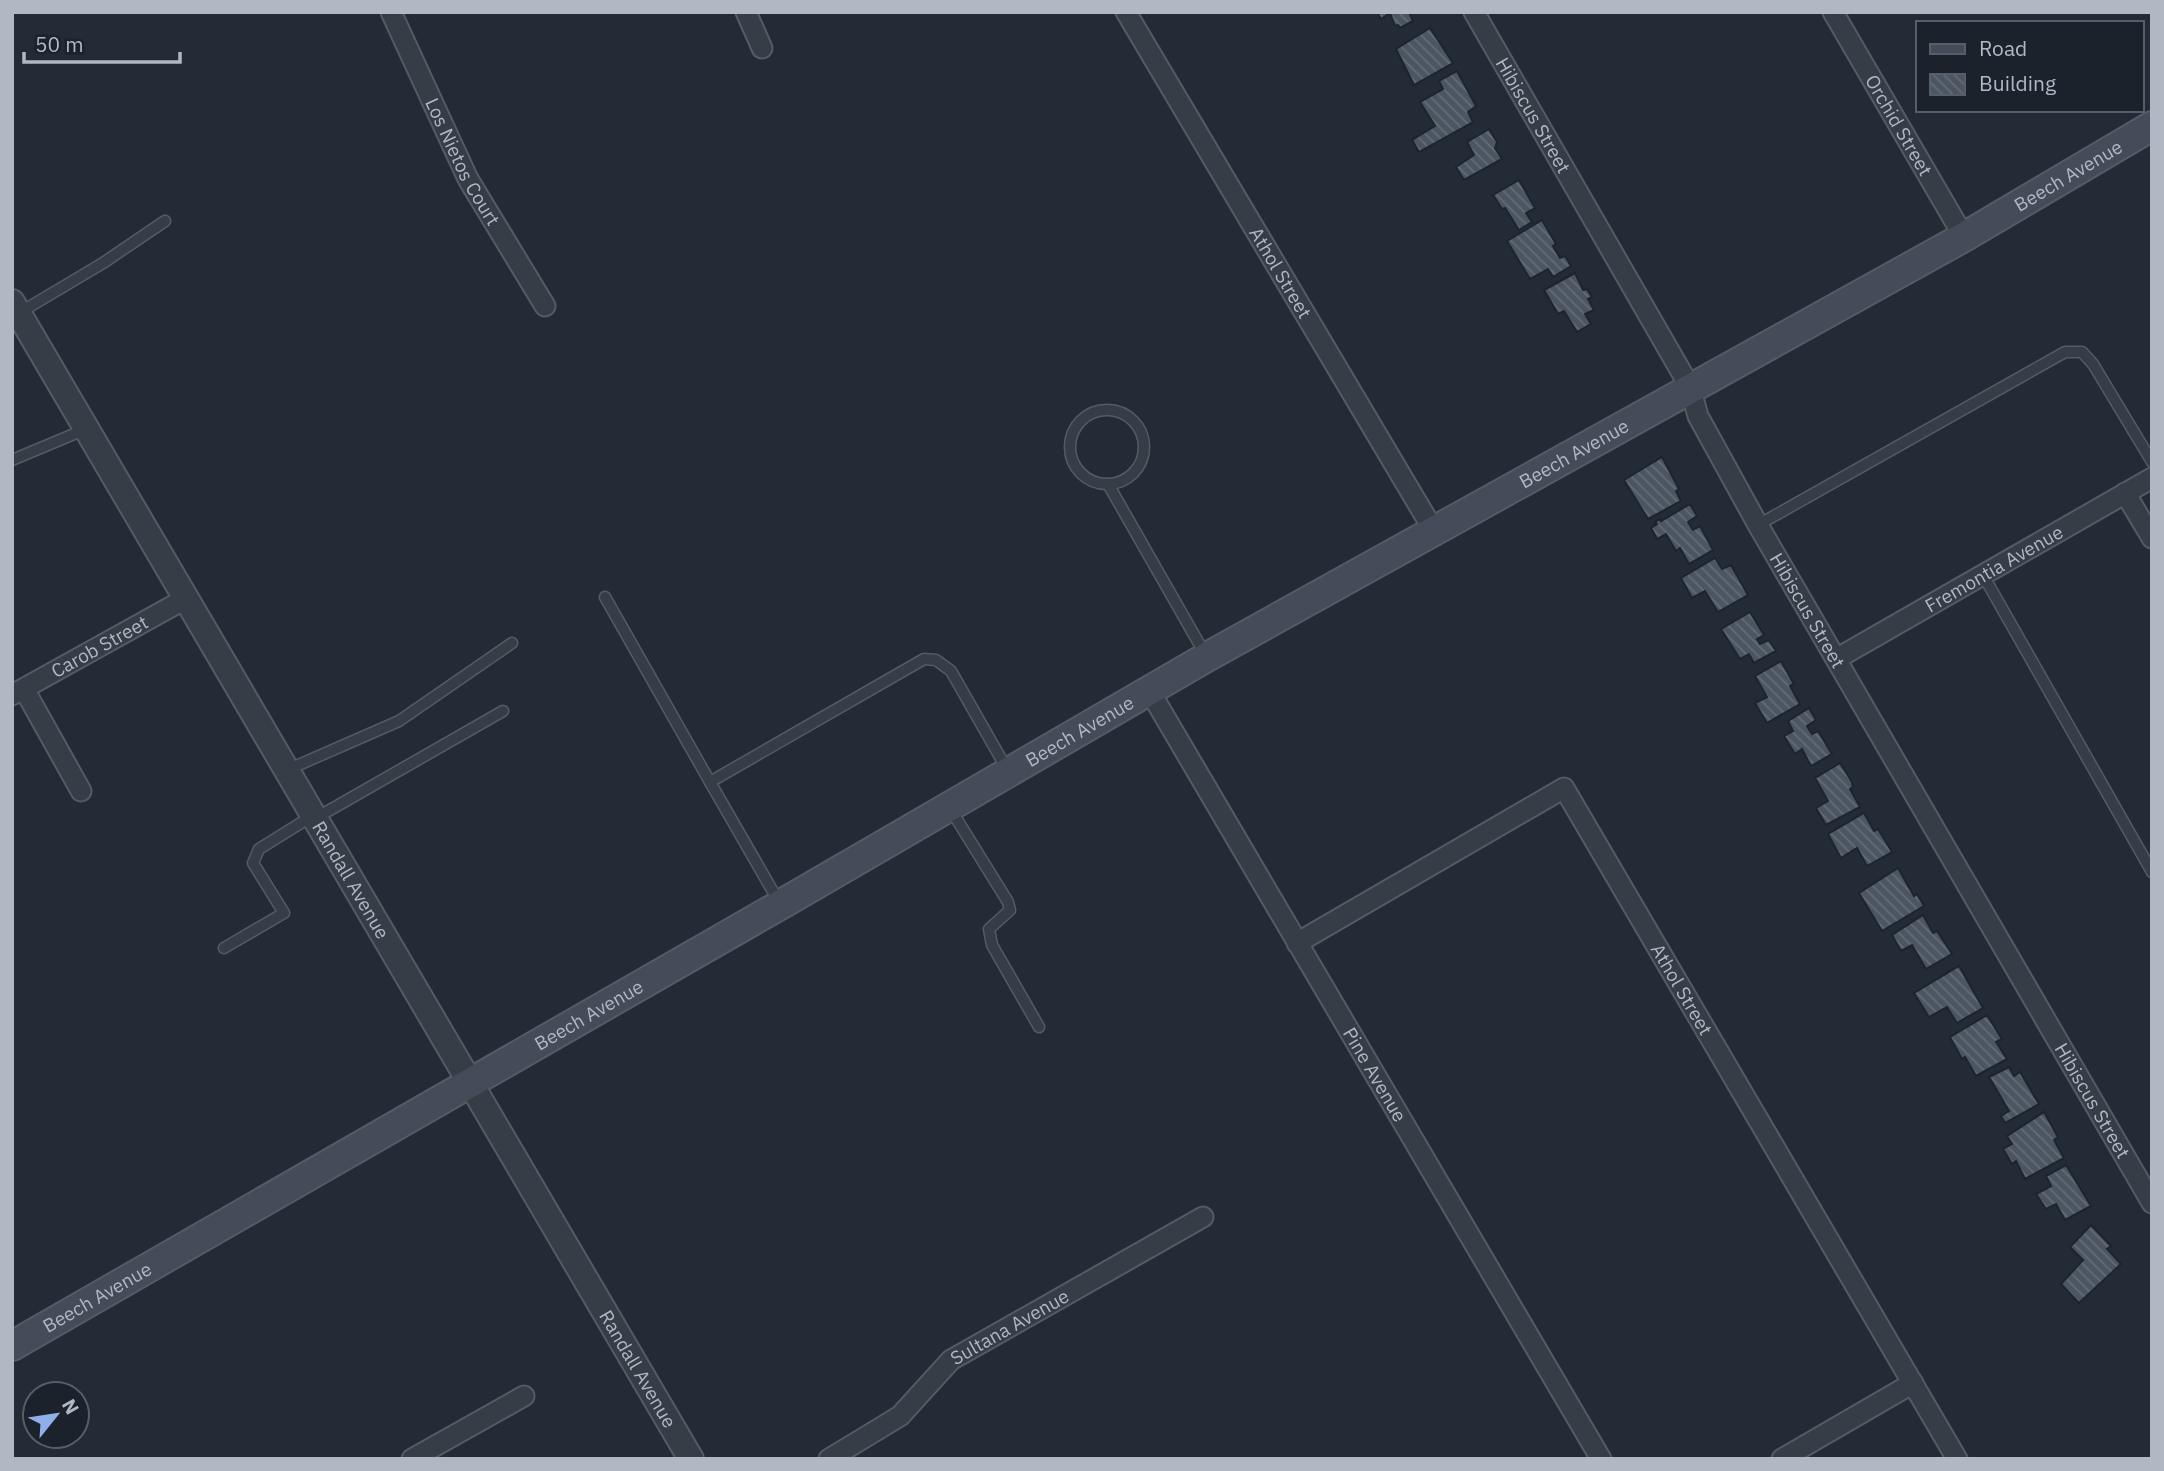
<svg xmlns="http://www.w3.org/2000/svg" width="2164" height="1471" font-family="'IBM Plex Sans',sans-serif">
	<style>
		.building { fill: url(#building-back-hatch); stroke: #1e242e; stroke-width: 2 }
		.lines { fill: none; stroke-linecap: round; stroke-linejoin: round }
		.service-casing { stroke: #545b65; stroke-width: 13 }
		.minor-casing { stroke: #545b65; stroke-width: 23 }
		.tertiary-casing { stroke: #545b65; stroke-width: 28 }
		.secondary-casing { stroke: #545b65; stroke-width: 32 }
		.service { stroke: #373d47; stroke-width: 10 }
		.minor { stroke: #373d47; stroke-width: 19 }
		.tertiary { stroke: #373d47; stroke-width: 24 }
		.secondary { stroke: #454c59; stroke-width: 28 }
		.labels { text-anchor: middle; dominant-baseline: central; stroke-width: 6; stroke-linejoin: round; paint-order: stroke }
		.street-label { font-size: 19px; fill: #b1b8c3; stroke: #1c222c }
	</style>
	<defs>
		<pattern id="building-back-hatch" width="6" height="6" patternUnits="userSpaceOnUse" patternTransform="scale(1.75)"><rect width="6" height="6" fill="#4c5562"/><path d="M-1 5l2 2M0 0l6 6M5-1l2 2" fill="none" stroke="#636b77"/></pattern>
	</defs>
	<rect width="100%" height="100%" fill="#232b36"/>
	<g class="building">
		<polygon points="1377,12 1409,12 1413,21 1400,28 1398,25 1395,26 1390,13 1381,19"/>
		<polygon points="1430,28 1453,63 1414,85 1396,49"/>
		<polygon points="1457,71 1476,106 1468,112 1473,122 1419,152 1412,140 1435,126 1420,102 1443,89 1439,81"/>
		<polygon points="1489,129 1497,142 1495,148 1502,159 1464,180 1456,167 1474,155 1467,142"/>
		<polygon points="1519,180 1535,208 1526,213 1532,222 1519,230 1505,208 1502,209 1493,195"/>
		<polygon points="1542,220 1556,244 1553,246 1560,258 1565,256 1571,266 1553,277 1548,269 1530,279 1507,241"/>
		<polygon points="1575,273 1583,290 1587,289 1592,297 1588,299 1594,310 1585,314 1591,324 1577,332 1564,311 1558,314 1544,290"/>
		<polygon points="1662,457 1679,489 1676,491 1681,501 1648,519 1624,480"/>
		<polygon points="1690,504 1697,516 1688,522 1693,530 1700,526 1713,550 1689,564 1680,548 1676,551 1666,534 1657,539 1651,528 1657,524 1655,522 1660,519 1661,521"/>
		<polygon points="1715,558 1722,569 1731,565 1748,595 1718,612 1705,591 1692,598 1681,578"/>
		<polygon points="1750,612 1764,635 1757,639 1760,644 1769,640 1776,651 1754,663 1749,654 1740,659 1721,629"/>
		<polygon points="1781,661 1794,684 1790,686 1800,704 1767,723 1755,703 1767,697 1755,676"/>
		<polygon points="1809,708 1816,720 1807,726 1812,734 1818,731 1832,754 1811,766 1802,749 1795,754 1784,736 1793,731 1788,721"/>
		<polygon points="1840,763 1852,782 1853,787 1850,789 1860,807 1826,825 1816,808 1828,801 1815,778"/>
		<polygon points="1864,813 1874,831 1878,829 1892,852 1867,866 1857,848 1841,858 1828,834"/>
		<polygon points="1898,868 1914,896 1917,894 1924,906 1882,931 1859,893"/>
		<polygon points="1923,915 1933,933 1937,931 1952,954 1926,969 1912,945 1901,951 1892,935"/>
		<polygon points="1959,966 1983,1008 1957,1023 1947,1007 1929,1017 1914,993"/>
		<polygon points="1987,1015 2002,1039 1996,1042 2007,1059 1976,1076 1965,1057 1962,1059 1950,1037"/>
		<polygon points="2009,1067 2014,1076 2020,1072 2039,1104 2005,1123 2001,1116 2009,1111 1989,1077"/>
		<polygon points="2044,1112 2058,1137 2054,1140 2064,1158 2025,1179 2016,1161 2012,1164 2003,1149 2012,1144 2007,1136"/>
		<polygon points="2066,1165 2091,1206 2065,1220 2056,1204 2046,1209 2036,1194 2051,1186 2046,1176"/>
		<polygon points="2091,1225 2111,1246 2107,1249 2121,1264 2079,1303 2061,1284 2083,1260 2070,1247"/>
	</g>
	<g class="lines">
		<defs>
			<g id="service">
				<polyline points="19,313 103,263 165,221"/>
				<circle cx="1107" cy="447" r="37"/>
				<polyline points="12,460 86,429"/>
				<polyline points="1108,484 1205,654"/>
				<polyline points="1758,525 2065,352 2082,352 2093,364 2152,462"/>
				<polyline points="1983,575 2152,872"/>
				<polyline points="605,597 710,782"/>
				<polyline points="287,770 399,721 512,643"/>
				<polyline points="951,810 1008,902 1010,910 989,929 992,945 1039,1027"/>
				<polyline points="316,818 503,711"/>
				<polyline points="779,902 710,782 924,659 936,660 951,671 1008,771"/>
				<polyline points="224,948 284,913 253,863 259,849 312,816"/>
			</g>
			<g id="minor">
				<path id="s1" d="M391 12 468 179 545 306"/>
				<polyline points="746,12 762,48"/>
				<path id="s2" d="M1126 12 1434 531"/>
				<path id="s3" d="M1474 12 1690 387 1698 416 1758 525 2152 1203"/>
				<path id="s4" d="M1833 12 1964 237"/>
				<polyline points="2125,493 2152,538"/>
				<path id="s5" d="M1836 659 2152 478"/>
				<polyline points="24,689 81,791"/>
				<path id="s6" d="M1149 690 1601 1459"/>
				<path id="s7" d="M12 695 185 599"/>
				<path id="s8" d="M1297 943 1564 788 1957 1459"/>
				<polyline points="412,1459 524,1396"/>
				<path id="s9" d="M829 1459 900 1416 951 1360 1203 1217"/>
				<polyline points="1782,1459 1913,1383"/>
			</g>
			<g id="tertiary">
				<path id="s10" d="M12 302 691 1459"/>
			</g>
			<g id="secondary">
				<path id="s11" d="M12 1346 780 905 1207 657 1964 237 2152 126"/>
			</g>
		</defs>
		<use href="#service" class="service-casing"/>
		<use href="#minor" class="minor-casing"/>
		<use href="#tertiary" class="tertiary-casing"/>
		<use href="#secondary" class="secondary-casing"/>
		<use href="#service" class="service"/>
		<use href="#minor" class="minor"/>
		<use href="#tertiary" class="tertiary"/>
		<use href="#secondary" class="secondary"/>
	</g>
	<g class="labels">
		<g class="street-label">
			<text stroke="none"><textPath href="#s3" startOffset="119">Hibiscus Street</textPath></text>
			<text stroke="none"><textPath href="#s4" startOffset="131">Orchid Street</textPath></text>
			<text stroke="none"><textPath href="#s1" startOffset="166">Los Nietos Court</textPath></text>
			<text stroke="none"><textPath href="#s11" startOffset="2366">Beech Avenue</textPath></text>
			<text stroke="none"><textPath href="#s2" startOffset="303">Athol Street</textPath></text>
			<text stroke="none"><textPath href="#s11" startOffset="1799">Beech Avenue</textPath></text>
			<text stroke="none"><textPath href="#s5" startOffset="182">Fremontia Avenue</textPath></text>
			<text stroke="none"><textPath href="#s3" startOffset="686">Hibiscus Street</textPath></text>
			<text stroke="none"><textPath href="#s7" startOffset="100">Carob Street</textPath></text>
			<text stroke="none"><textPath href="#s11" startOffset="1232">Beech Avenue</textPath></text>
			<text stroke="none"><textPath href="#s10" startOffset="670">Randall Avenue</textPath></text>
			<text stroke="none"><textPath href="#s8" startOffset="542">Athol Street</textPath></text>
			<text stroke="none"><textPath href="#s11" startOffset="665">Beech Avenue</textPath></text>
			<text stroke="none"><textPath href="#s6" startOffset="446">Pine Avenue</textPath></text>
			<text stroke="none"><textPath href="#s3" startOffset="1253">Hibiscus Street</textPath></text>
			<text stroke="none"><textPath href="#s11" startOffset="98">Beech Avenue</textPath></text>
			<text stroke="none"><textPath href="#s9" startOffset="226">Sultana Avenue</textPath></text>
			<text stroke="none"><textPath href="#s10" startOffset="1237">Randall Avenue</textPath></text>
		</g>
	</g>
	<rect width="2164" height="1471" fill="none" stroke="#b1b8c3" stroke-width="28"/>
	<rect x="1916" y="21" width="228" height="91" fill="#1c222c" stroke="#585e68" stroke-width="2"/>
	<rect x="1930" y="44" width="35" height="10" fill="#454c59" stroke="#585e68" stroke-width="2"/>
	<text x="1979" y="56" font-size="21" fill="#b1b8c3">Road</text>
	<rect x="1930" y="74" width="35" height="21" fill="url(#building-back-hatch)" stroke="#585e68" stroke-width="2"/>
	<text x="1979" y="91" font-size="21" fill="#b1b8c3">Building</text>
	<g transform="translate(56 1415) rotate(60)"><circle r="33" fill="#1c222c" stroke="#585e68" stroke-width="2"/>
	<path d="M0-5L12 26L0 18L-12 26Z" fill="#8eafeb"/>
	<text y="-10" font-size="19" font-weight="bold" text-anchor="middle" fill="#b1b8c3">N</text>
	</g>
	<path d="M24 52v10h156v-10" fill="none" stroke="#b1b8c3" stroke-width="3.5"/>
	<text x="35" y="52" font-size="21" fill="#b1b8c3" stroke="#1c222c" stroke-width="5" paint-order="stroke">50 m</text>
</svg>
